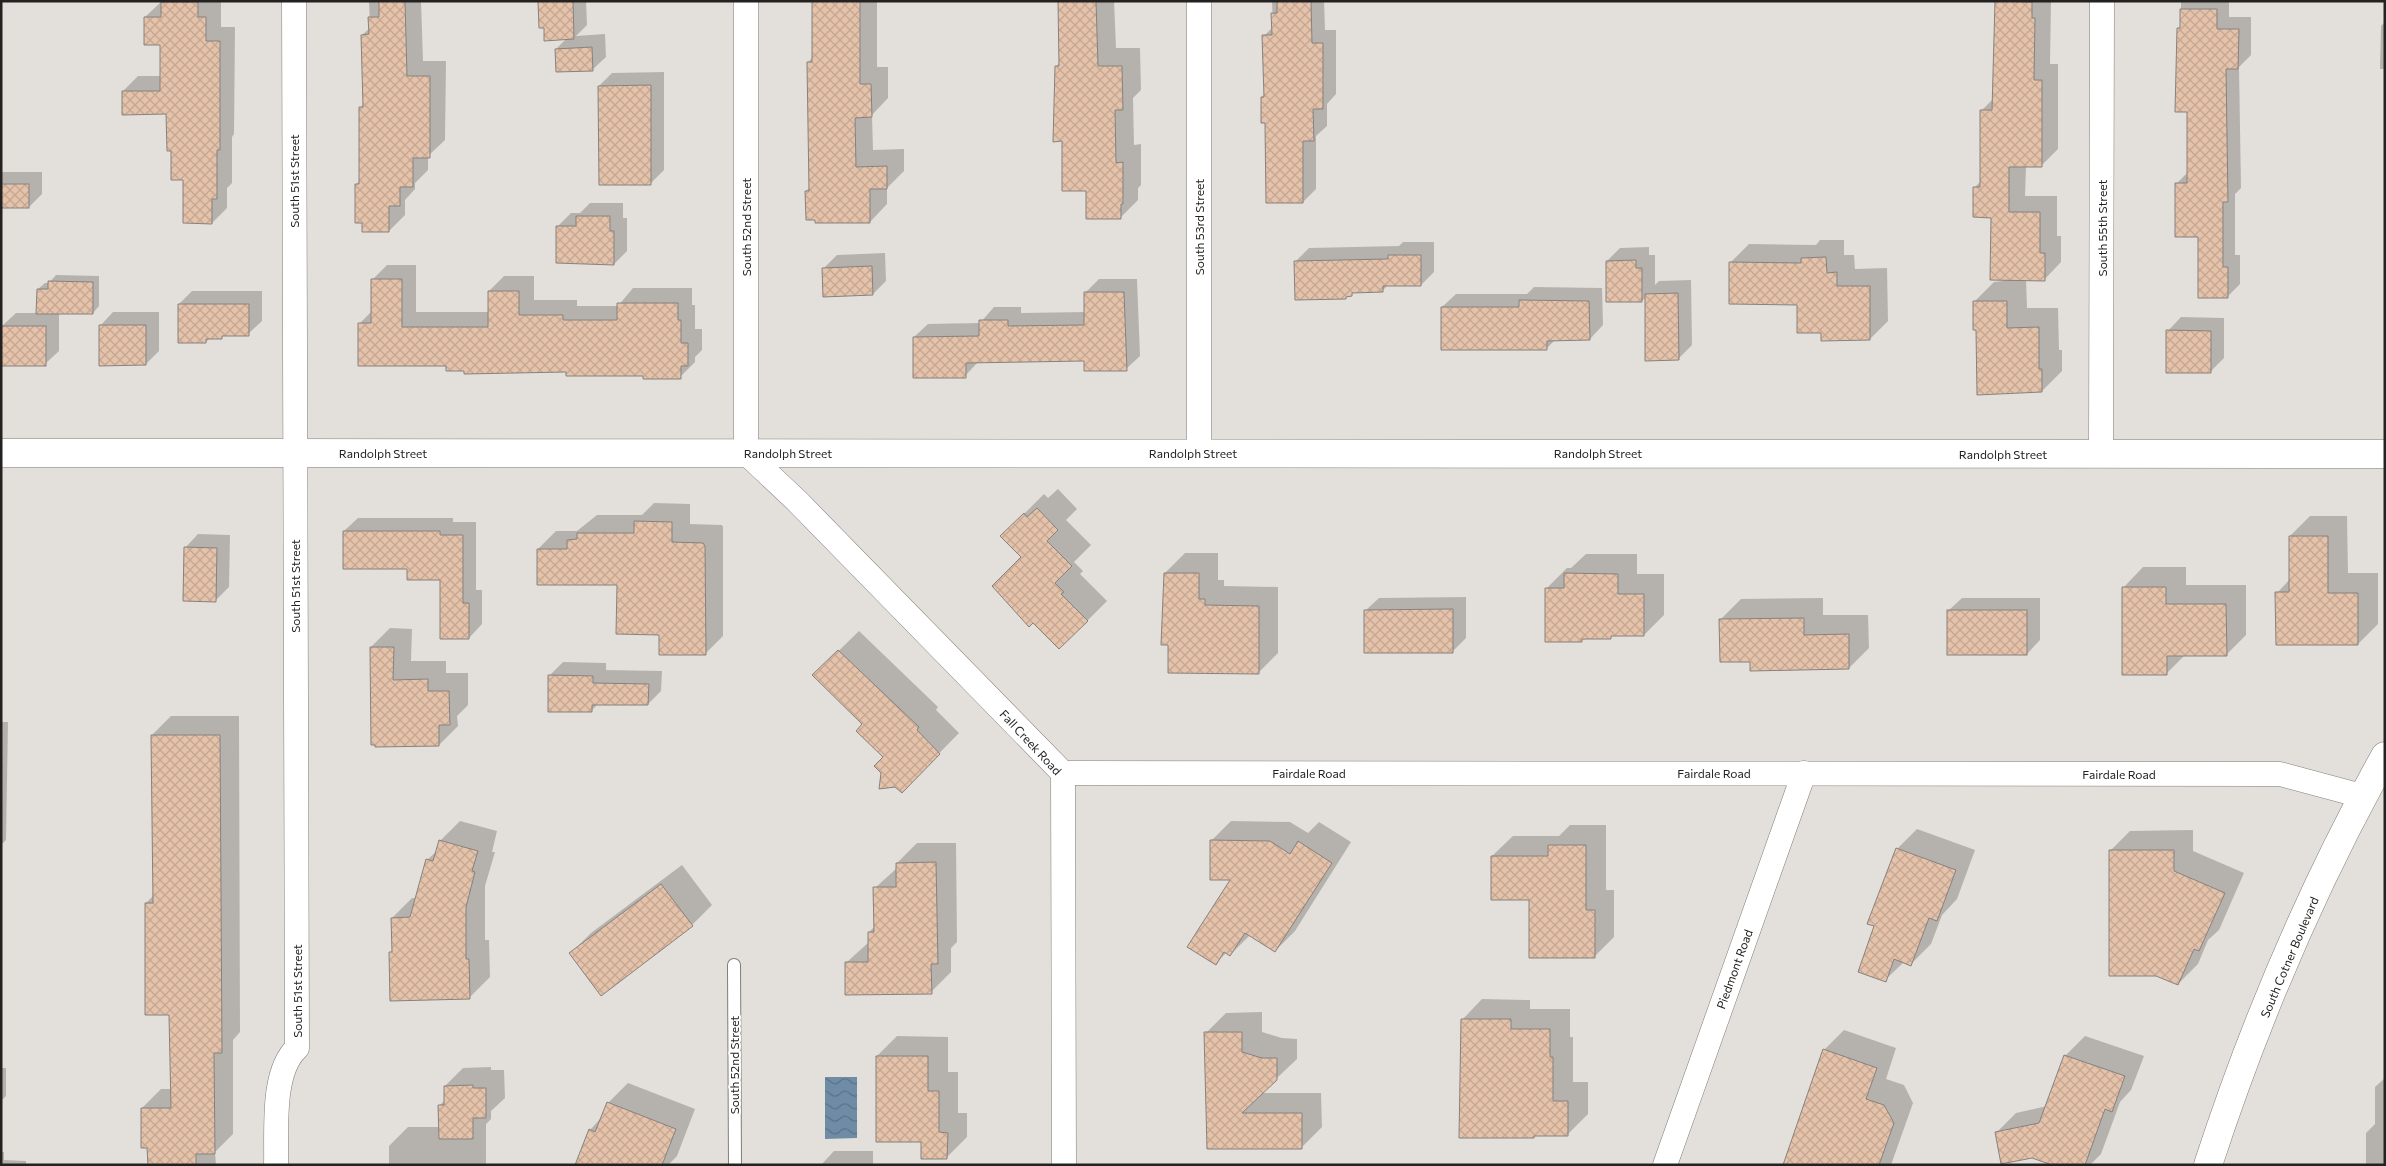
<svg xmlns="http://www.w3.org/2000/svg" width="2386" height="1166" font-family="Commissioner,sans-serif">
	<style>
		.water { fill: url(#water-waves) }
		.shadow { fill: #0003 }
		.building { fill: url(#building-cross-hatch); stroke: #87827f }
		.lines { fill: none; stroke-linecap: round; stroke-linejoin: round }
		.service-casing { stroke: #817e79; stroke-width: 14 }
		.minor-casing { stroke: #817e79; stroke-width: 25 }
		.secondary-casing { stroke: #817e79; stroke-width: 29 }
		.service { stroke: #fff; stroke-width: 12 }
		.minor { stroke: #fff; stroke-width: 24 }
		.secondary { stroke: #fff; stroke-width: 28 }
		.labels { text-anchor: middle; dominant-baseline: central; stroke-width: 4; stroke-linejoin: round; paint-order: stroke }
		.street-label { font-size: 12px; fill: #242220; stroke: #fff }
	</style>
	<defs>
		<pattern id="water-waves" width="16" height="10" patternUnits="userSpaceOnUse" patternTransform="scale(1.25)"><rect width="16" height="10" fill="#6f8ca7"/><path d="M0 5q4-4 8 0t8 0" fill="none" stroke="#5b7288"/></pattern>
		<pattern id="building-cross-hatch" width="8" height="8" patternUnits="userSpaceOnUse" patternTransform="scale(1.25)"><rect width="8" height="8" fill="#e5c2aa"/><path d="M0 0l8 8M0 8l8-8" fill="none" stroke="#c4a692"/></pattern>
	</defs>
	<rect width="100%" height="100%" fill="#e3dfda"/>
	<polygon class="water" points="825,1077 857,1077 857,1138 825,1139"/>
	<g class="shadow">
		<polygon points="162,1 221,1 221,27 235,27 234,134 232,137 232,183 227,188 227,208 212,223 184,179 172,149 168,113 123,91 138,76 161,76 161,44 145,17"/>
		<polygon points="369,1 421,1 423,61 446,61 445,140 428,156 428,170 415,183 415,189 405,200 405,215 389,231 363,222 356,185 360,180 360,108 364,104 362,35 370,28"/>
		<polygon points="539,1 586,1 587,25 576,36 605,34 606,57 592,70 556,49 567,38 545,27"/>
		<polygon points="813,1 877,1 877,67 888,67 888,98 872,115 873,150 904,149 904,171 887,188 887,204 870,222 806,191 810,187 808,62 813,57"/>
		<polygon points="1059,1 1114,1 1116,48 1140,48 1141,90 1133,98 1134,145 1141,144 1141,185 1138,188 1138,200 1120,218 1087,190 1063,140 1056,67 1060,62"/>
		<polygon points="1272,1 1324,1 1325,30 1336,30 1336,94 1327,104 1327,126 1316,136 1316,189 1303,202 1266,121 1262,97 1265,94 1264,36 1273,27"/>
		<polygon points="1996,1 2051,1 2050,64 2058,64 2058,149 2041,166 2026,166 2025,196 2057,196 2057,236 2061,236 2061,262 2044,280 2026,279 2027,308 2058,308 2059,350 2062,350 2062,371 2042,391 1974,302 1994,282 2003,281 1992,217 1974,188 1981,181 1981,111 1994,98"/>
		<polygon points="2181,1 2229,1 2229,17 2251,17 2251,55 2239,67 2241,188 2235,194 2235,255 2240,255 2240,284 2227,297 2176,184 2188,172 2188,110 2178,29 2181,26"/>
		<polygon points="2385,22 2385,69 2380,69 2381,26"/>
		<polygon points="664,72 664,170 650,184 599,86 612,73"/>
		<polygon points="1,172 42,172 42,194 29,207 1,207"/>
		<polygon points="590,203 623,203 623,218 627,218 627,251 614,264 557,227 571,213 580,213"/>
		<polygon points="1820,240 1844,240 1844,255 1854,255 1855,269 1887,268 1888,321 1870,339 1822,331 1798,304 1731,262 1749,244 1816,245"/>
		<polygon points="1403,242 1434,242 1434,272 1421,285 1388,285 1382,291 1355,292 1346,297 1295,262 1309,248 1399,246"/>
		<polygon points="1649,247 1649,255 1655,255 1655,285 1659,281 1691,280 1692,345 1678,359 1646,297 1642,301 1607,261 1620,248"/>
		<polygon points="885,253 886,281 873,294 823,269 837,255"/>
		<polygon points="387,265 416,265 416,312 489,312 489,291 504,276 534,276 534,300 577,300 577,306 618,306 633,288 692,288 692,305 695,305 695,329 702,329 702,350 695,357 695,362 680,377 568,370 466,369 447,364 359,324 372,311 372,280"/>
		<polygon points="56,275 99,276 99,306 93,313 59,313 59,351 45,364 2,326 16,313 37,313 38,289 45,283 49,283"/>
		<polygon points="1099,279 1137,279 1140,356 1126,369 1085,360 979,361 965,376 914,337 928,324 980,323 994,307 1021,307 1021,313 1085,312 1085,293"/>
		<polygon points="1534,287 1602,288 1603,325 1590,339 1555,340 1547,348 1442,307 1456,294 1527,294"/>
		<polygon points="192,291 262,291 262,321 248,334 225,334 221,338 210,338 206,342 179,304"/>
		<polygon points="113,312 159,312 159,351 146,364 100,326"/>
		<polygon points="2181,317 2224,318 2224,358 2210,372 2168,331"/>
		<polygon points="1058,489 1077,509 1066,520 1091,545 1074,562 1083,571 1080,574 1107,601 1087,621 1002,536 1044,494 1048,498"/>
		<polygon points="654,503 690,504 690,524 722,525 723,527 723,636 705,654 660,633 618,583 538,549 556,531 577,531 597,515 642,515"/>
		<polygon points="2310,516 2347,516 2348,573 2378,573 2378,624 2358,644 2277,593 2290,579 2290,536"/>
		<polygon points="358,518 453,518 453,522 476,522 476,590 482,590 482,624 469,638 441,578 408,567 344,531"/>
		<polygon points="198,534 230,535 229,587 215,601 185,548"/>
		<polygon points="1185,553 1218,553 1218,580 1224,580 1224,586 1278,587 1278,653 1258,673 1169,644 1165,573"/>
		<polygon points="1586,554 1637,554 1637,574 1664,574 1664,615 1644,635 1614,635 1610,638 1547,641 1547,588 1567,568 1571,568"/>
		<polygon points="2143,567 2186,567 2186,585 2246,585 2246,635 2226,655 2185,655 2166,674 2123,588"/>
		<polygon points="1466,597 1466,638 1452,652 1365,611 1379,598"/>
		<polygon points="1823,598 1823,615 1868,615 1869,648 1849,668 1721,619 1741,599"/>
		<polygon points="1962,598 2040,598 2040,640 2027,654 1948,611"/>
		<polygon points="390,628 412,629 411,661 446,661 446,673 468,673 468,705 457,716 458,726 439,745 376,745 371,647"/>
		<polygon points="859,631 938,707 936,710 959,733 902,791 885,757 864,724 814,675"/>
		<polygon points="563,662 606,663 606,670 662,671 661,691 648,704 598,704 591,711 549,676"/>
		<polygon points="171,716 239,716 240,1032 233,1040 233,1134 215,1152 216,1165 149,1165 148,1147 142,1108 161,1089 172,1089 170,1014 146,903 154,895 152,735"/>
		<polygon points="1,722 8,722 6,840 1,845"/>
		<polygon points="460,821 497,831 492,852 495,852 485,886 485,940 489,940 490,977 470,997 390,953 393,949 392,918 412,898 417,898 427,860 438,850 440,841"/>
		<polygon points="1231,821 1290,822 1308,833 1319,822 1351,842 1295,931 1275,951 1250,935 1230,955 1227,952 1216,963 1232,879 1211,841"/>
		<polygon points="1570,825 1606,825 1606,890 1614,890 1614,937 1594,957 1530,899 1492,856 1513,836 1559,836"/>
		<polygon points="1917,829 1975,850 1957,899 1942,915 1931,944 1911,964 1904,962 1885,980 1875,925 1897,849"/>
		<polygon points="2193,830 2193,851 2244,873 2219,930 2208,940 2198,964 2178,984 2110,851 2130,831"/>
		<polygon points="917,843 956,843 957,942 951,948 951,972 931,992 847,962 869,942 869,932 875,926 875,888 897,868 897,863"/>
		<polygon points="682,865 712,905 692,925 571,953 591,933"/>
		<polygon points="1482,999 1530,1000 1530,1009 1570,1009 1570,1037 1573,1037 1573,1082 1588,1082 1588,1114 1568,1134 1536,1134 1534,1137 1462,1020"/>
		<polygon points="1262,1012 1262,1032 1282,1038 1297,1039 1297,1059 1261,1093 1321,1093 1322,1127 1302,1147 1209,1148 1206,1033 1226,1013"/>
		<polygon points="1844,1030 1896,1048 1886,1079 1904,1085 1913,1103 1891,1165 1784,1165 1824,1050"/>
		<polygon points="897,1036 948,1037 948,1072 958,1072 958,1113 967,1113 967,1137 947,1157 877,1056"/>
		<polygon points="2085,1036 2144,1056 2131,1090 2120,1102 2101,1154 2090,1165 2056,1165 1996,1133 2016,1113 2047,1106 2065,1056"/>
		<polygon points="491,1067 491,1070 504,1070 505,1098 491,1111 491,1119 486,1124 486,1165 389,1165 389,1146 408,1127 440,1127 440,1105 445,1100 445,1086 463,1068"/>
		<polygon points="1,1068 6,1068 6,1096 1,1101"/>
		<polygon points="2385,1078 2385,1165 2366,1165 2366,1133 2375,1124 2375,1087"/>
		<polygon points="628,1083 695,1109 677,1156 668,1165 576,1165 590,1130 602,1117 608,1103"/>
		<polygon points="834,1151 873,1151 873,1165 821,1165"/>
		<polygon points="1,1152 4,1152 4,1160 26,1161 26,1165 1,1165"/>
	</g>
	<g class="building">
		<polygon points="379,1 405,1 407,76 430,76 430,158 413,158 413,187 400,187 400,206 389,206 389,232 362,232 362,223 355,223 355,184 359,184 359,107 363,107 361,35 369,34 368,17 379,17"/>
		<polygon points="538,1 573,1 574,39 544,41 544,28 539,28"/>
		<polygon points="812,1 860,1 860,84 871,84 872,117 855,118 856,167 887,166 887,189 870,189 870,223 815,223 815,220 806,220 805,191 809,191 807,62 812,62"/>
		<polygon points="1058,1 1096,1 1098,66 1122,66 1123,110 1115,110 1116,163 1123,162 1123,204 1121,204 1121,219 1086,219 1086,191 1062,191 1062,141 1053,142 1055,66 1059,66"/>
		<polygon points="1277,1 1311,1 1312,43 1323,43 1323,109 1313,109 1314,141 1303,141 1303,203 1266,203 1265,123 1261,123 1261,97 1264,97 1262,35 1272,35 1271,13 1277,13"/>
		<polygon points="1995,1 2032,2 2032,18 2035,18 2034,80 2042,80 2042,167 2009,167 2009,212 2040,212 2040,253 2045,253 2045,281 1990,280 1991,218 1973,217 1973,187 1980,187 1980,110 1992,110"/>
		<polygon points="161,2 198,2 198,17 206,17 206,41 220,41 220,150 217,150 217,199 212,199 212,224 183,223 183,180 171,180 171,151 167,151 166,114 122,115 122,91 160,91 160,45 144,45 144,17 161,17"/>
		<polygon points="2180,9 2217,9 2217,29 2239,29 2238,69 2226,69 2228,202 2223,202 2223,267 2228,267 2228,298 2198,298 2198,237 2175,237 2175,183 2187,183 2187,112 2175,112 2177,28 2180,28"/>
		<polygon points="592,47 593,71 556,72 555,49"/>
		<polygon points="651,85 651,185 599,185 598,86"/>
		<rect x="1" y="184" width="28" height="24"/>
		<polygon points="576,216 610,216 610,231 614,231 614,265 556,263 556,226 576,226"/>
		<polygon points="1388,255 1421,255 1421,286 1383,286 1383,292 1352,293 1352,296 1346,297 1346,299 1295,300 1294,261 1388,259"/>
		<polygon points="1826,257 1827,273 1837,272 1837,286 1870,286 1870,340 1821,341 1821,333 1797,333 1797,305 1729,304 1729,262 1801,263 1801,258"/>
		<polygon points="1636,260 1636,268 1642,268 1642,302 1606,302 1606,261"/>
		<polygon points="872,266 873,295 823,297 822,268"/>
		<polygon points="371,279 402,279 402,327 488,327 488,291 519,291 519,315 563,315 563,320 617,320 617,303 678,303 678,320 681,320 681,343 688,343 688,366 681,366 681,379 643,379 643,376 566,376 566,372 464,374 464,371 446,371 446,366 358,366 358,323 371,323"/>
		<polygon points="48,281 93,282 93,314 36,314 37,289 48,289"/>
		<polygon points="1084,292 1124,292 1127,371 1084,371 1084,361 966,363 966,378 913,378 913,337 979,336 979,320 1008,320 1008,326 1084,325"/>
		<polygon points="1678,293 1679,360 1645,361 1645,294"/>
		<polygon points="1519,300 1589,301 1590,340 1547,341 1547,350 1441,350 1441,307 1519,307"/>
		<polygon points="1973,301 2007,301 2007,328 2039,327 2039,369 2042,369 2042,392 1977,395 1976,330 1973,330"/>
		<polygon points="178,304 249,304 249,336 222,336 222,339 206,339 206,343 178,343"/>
		<polygon points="99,325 146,325 146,365 99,366"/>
		<rect x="1" y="326" width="45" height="40"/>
		<polygon points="2166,330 2211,331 2211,373 2166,373"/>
		<polygon points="1037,508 1058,530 1047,541 1072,566 1055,583 1064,592 1061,594 1088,621 1059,649 1033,623 1029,627 992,586 1021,557 1000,536 1024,513 1027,517"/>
		<polygon points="634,521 672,522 672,542 703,543 705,546 706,655 659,655 659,635 616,634 617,585 537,585 537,549 567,549 567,540 577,539 577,533 634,533"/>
		<polygon points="343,531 440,531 440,535 463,535 463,603 469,603 469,639 440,639 440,580 407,580 407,569 343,569"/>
		<polygon points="2289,536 2328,536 2328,593 2358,593 2358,645 2276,645 2275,592 2289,592"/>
		<polygon points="184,547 217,548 216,602 183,601"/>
		<polygon points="1164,573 1199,573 1199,599 1205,599 1205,605 1259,606 1259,674 1168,673 1168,645 1161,645"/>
		<polygon points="1564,573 1618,574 1618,594 1644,594 1644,636 1611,636 1611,639 1582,639 1582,642 1545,642 1545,588 1564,588"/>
		<polygon points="2122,587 2166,587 2166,604 2226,604 2227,656 2167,656 2167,675 2122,675"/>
		<polygon points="1453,609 1453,653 1364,653 1364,610"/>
		<rect x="1947" y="610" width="80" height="45"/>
		<polygon points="1804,618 1804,635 1849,634 1849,669 1750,671 1750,662 1720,662 1719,619"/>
		<polygon points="370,647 394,647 393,680 428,679 428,691 449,691 450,725 439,725 439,746 375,747 375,745 371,745"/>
		<polygon points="838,650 919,727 917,730 940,754 902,793 895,787 879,789 881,773 874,766 883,757 856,731 862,724 812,675"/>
		<polygon points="548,675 593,676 593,683 649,684 648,705 592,705 592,712 548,712"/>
		<polygon points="151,735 220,735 222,1053 214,1053 215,1154 196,1154 196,1165 148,1165 147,1148 141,1148 141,1108 171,1108 169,1015 145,1015 145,903 153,903"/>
		<polygon points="439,840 478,851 472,871 475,872 466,907 466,959 469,959 470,999 390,1001 389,952 392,952 391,918 410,917 426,859 433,861"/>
		<polygon points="1210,840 1270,841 1290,854 1298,841 1332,863 1275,952 1245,933 1230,956 1224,952 1216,965 1187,947 1230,880 1210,880"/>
		<polygon points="1548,845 1586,845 1586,910 1595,910 1595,958 1529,958 1529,900 1491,900 1491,856 1548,856"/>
		<polygon points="1896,848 1956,870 1937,921 1929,918 1911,966 1894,959 1886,982 1858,972 1874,926 1867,924"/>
		<polygon points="2109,850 2174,850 2174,871 2225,893 2199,951 2194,949 2178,985 2156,976 2109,976"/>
		<polygon points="936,862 938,964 931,964 932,994 845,995 845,962 868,962 868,932 874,932 873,887 896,887 896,863"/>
		<polygon points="661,884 693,926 601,996 569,953"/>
		<polygon points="1461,1019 1511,1019 1511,1029 1550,1029 1550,1057 1553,1057 1553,1101 1568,1101 1568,1136 1534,1136 1534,1138 1459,1138"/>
		<polygon points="1204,1032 1242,1032 1242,1052 1262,1058 1277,1058 1277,1080 1242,1113 1302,1113 1302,1149 1207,1149"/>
		<polygon points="1823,1049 1877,1068 1866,1099 1884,1105 1894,1123 1879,1165 1783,1165"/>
		<polygon points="2064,1055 2125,1076 2112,1112 2105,1109 2085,1165 2052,1165 2032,1158 2001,1164 1995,1132 2039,1123"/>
		<polygon points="876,1056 928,1056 928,1091 939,1091 939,1132 948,1133 947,1159 921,1159 921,1142 876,1142"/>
		<polygon points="473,1085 473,1088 486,1088 486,1118 473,1118 473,1139 439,1139 438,1105 444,1105 444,1086"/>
		<polygon points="607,1102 676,1129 662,1165 575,1165 589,1129 595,1132"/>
	</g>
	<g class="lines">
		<defs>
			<polyline id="service" points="734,965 735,1165"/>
			<g id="minor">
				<polyline points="746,1 746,453 797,501 1063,773 1064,1165"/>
				<polyline points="1199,1 1199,453"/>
				<polyline points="2101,454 2102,1"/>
				<polyline points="1063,773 2280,774 2362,796"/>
				<path d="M276 1165C277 1131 271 1072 297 1048L294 1"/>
				<polyline points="1665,1165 1804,773"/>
			</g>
			<g id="secondary">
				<polyline points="1,453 2385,454"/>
				<path d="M2208 1165C2254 1024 2313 885 2385 756"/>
			</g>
		</defs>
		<use href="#service" class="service-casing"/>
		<use href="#minor" class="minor-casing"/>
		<use href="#secondary" class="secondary-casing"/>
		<use href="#service" class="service"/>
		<use href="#minor" class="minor"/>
		<use href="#secondary" class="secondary"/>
	</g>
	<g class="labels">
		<g class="street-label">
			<text transform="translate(294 181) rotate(-90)">South 51st Street</text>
			<text transform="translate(746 227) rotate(-90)">South 52nd Street</text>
			<text transform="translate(1199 227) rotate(-90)">South 53rd Street</text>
			<text transform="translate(2102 228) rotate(-90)">South 55th Street</text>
			<text x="383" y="453">Randolph Street</text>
			<text x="788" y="453">Randolph Street</text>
			<text x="1193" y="453">Randolph Street</text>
			<text x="1598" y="453">Randolph Street</text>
			<text x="2003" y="454">Randolph Street</text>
			<text transform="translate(295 586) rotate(-90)">South 51st Street</text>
			<text transform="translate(1031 742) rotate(47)">Fall Creek Road</text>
			<text x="1309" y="773">Fairdale Road</text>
			<text x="1714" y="773">Fairdale Road</text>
			<text x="2119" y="774">Fairdale Road</text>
			<text transform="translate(2289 957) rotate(-67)">South Cotner Boulevard</text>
			<text transform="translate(1734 969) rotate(-70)">Piedmont Road</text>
			<text transform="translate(297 991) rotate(-90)">South 51st Street</text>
			<text transform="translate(734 1065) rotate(-90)">South 52nd Street</text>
		</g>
	</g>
	<rect width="2386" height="1166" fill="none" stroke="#242220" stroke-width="5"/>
</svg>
